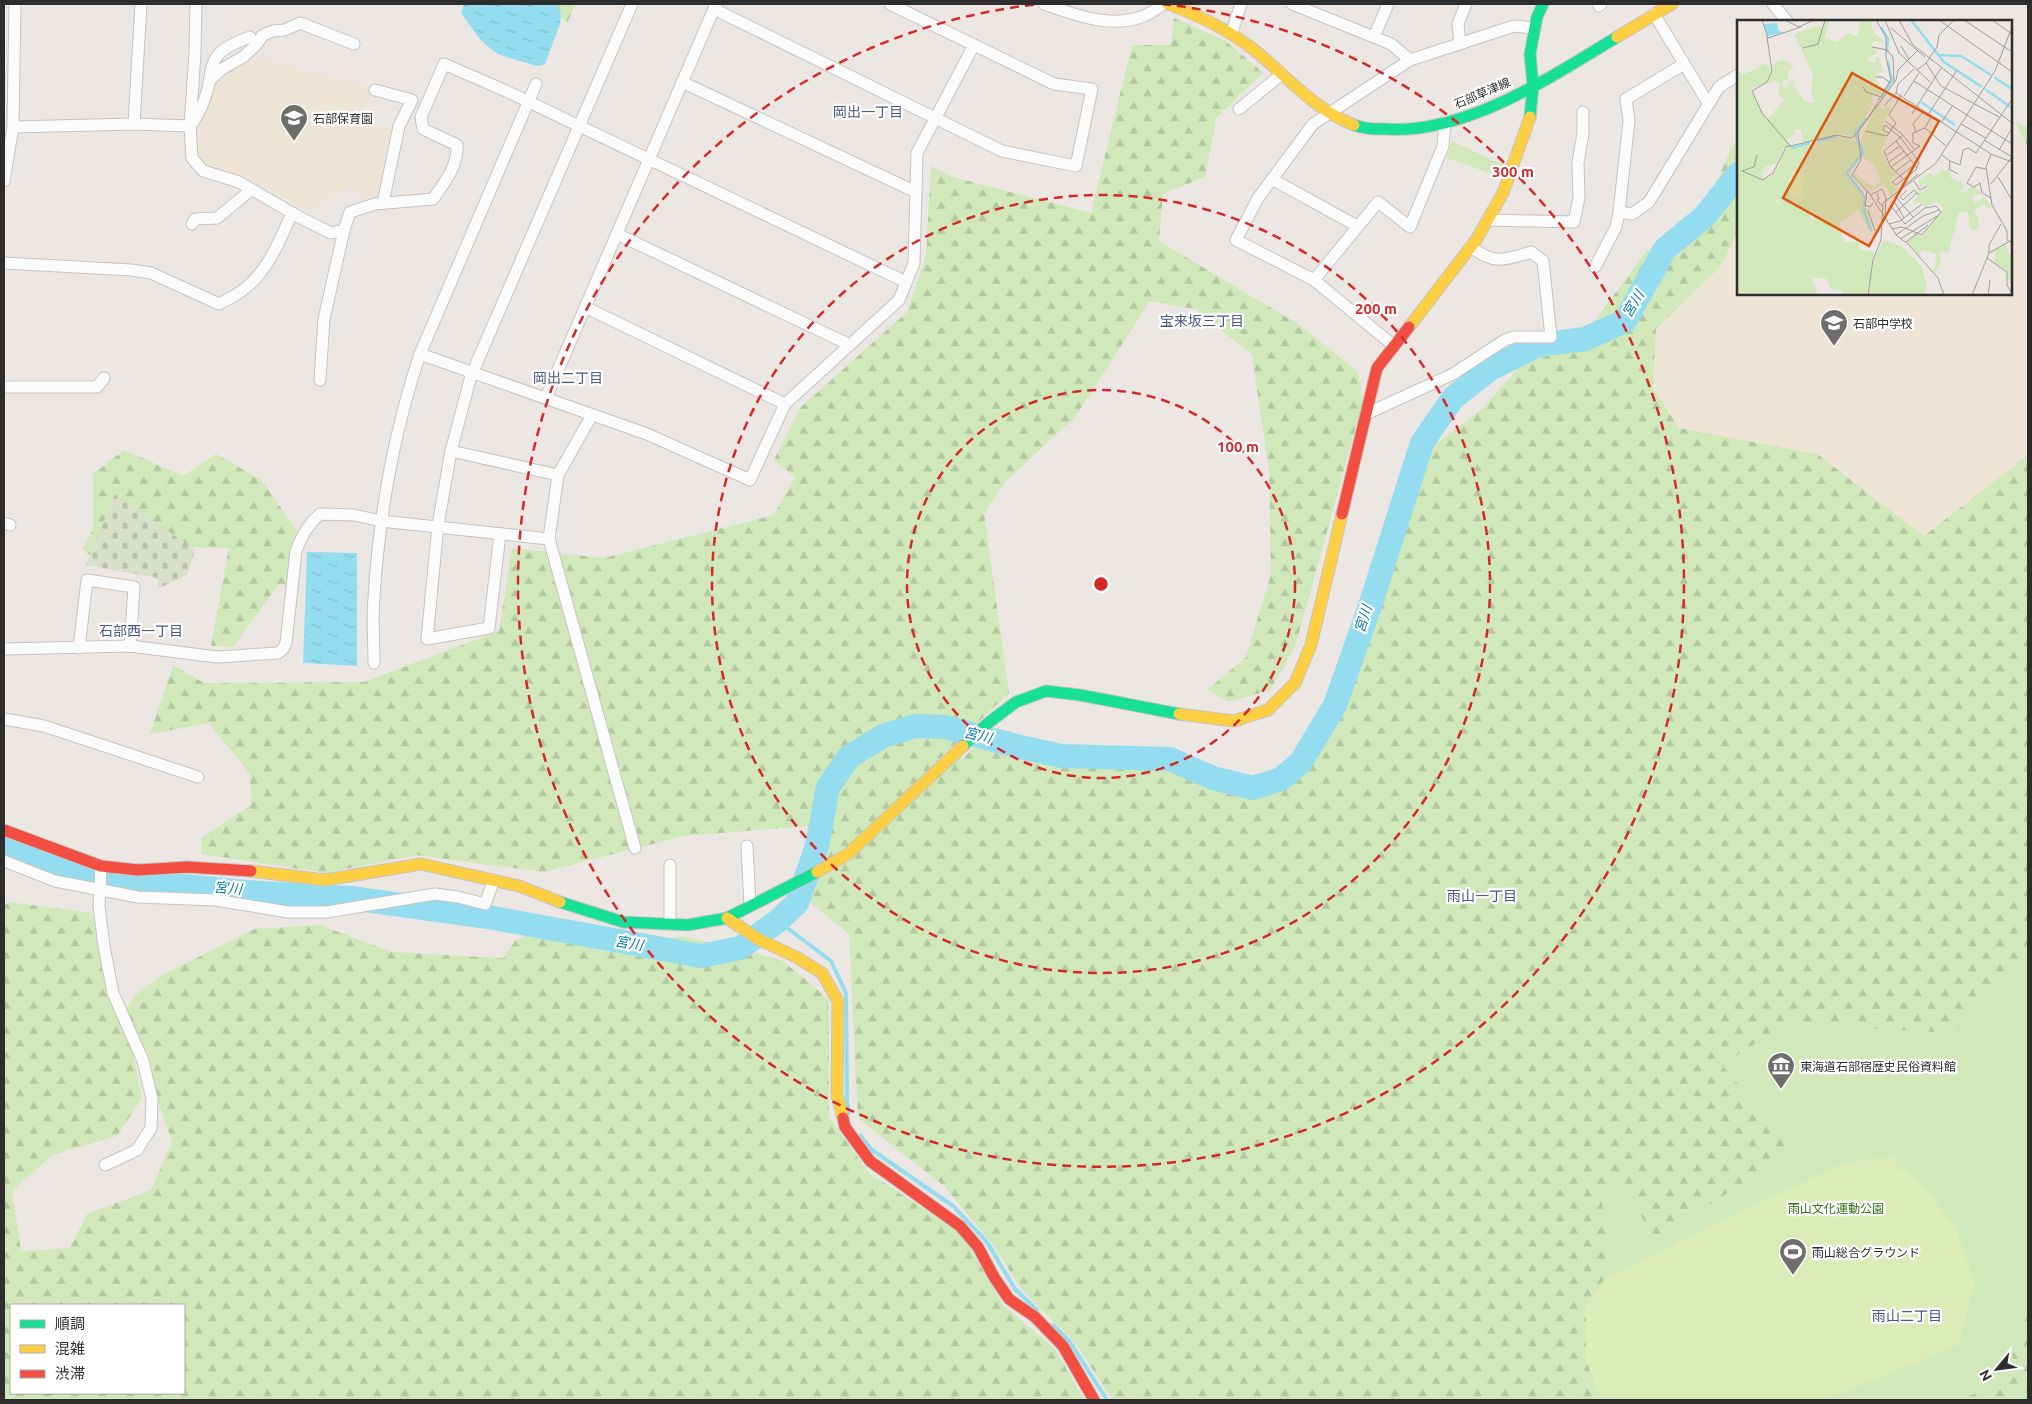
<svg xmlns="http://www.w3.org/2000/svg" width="2032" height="1404" font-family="Ubuntu,'Noto Sans JP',sans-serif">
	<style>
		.education { fill: #efe5d7 }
		.green { fill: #d0e8ba }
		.forest { fill: url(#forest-firs); fill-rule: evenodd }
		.cemetery { fill: url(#cemetery-stones) }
		.pitch { fill: #dcecb8 }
		.water { fill: url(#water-ripples) }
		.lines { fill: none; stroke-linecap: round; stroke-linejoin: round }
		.stream { stroke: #94ddf0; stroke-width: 4 }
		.river { stroke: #94ddf0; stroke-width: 24 }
		.street-casing { stroke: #c5c4c3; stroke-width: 13 }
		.fast-casing { stroke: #c5c4c3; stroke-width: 13 }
		.slow-casing { stroke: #c5c4c3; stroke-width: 13 }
		.jam-casing { stroke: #c5c4c3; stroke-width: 13 }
		.street { stroke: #fcfbfb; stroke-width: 11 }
		.fast { stroke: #16e098; stroke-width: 11 }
		.slow { stroke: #ffcf43; stroke-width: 11 }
		.jam { stroke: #f24e42; stroke-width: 11 }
		.ring { fill: none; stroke: #d62828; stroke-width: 2.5; stroke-dasharray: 9 6 }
		.labels { text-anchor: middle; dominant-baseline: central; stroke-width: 4.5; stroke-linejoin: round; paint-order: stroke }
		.street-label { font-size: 12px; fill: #2d2d2d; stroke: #fff }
		.poi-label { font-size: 12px; fill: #2d2d2d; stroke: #fff; text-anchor: start }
		.park-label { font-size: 12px; fill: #2f7117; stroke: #fff }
		.neighbourhood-label { font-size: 14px; fill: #4a5782; stroke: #fff }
		.water-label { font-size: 14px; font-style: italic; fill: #067aa9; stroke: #fff }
		.inset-river { fill: none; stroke: #94ddf0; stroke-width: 2.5 }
		.inset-road { fill: none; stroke: #a09d9a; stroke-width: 1 }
		.view { fill: #df570e; fill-opacity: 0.15; stroke: #df570e; stroke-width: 2.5 }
		.inset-edge { fill: none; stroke: #2d2d2d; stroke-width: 2.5 }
		.centre { fill: #d62828; stroke: #fff; stroke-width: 2.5 }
		.ring-label { font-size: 15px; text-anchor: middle; font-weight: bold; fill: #d62828; stroke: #fff; stroke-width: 4.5; stroke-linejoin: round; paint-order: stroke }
	</style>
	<defs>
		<pattern id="forest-firs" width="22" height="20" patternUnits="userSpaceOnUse" patternTransform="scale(1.25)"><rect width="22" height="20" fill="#d0e8ba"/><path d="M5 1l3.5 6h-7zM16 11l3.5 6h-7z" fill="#b3c7a0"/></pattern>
		<pattern id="cemetery-stones" width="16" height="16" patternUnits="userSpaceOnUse" patternTransform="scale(1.25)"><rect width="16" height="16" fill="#d9e0ca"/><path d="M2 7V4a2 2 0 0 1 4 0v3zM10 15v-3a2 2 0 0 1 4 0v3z" fill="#bbc0ae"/></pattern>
		<pattern id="water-ripples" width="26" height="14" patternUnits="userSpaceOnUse" patternTransform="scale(1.25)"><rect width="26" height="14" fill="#94ddf0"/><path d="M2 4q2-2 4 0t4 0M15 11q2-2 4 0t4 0" fill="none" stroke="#80bece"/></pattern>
	</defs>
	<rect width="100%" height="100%" fill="#ece7e2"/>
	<g class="education">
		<polygon points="258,57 372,88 363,119 396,130 379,196 362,197 350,187 337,192 308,213 291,201 242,175 207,168 197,153 195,131 207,95 222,75"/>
		<polygon points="2011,126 2028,150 2028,464 1924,549 1676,442 1638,383 1640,310 1738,200 1738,294 2011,294"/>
	</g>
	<g class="green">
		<polygon points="1452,141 1496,162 1504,163 1499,176 1446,158"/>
		<polygon points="2028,940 2028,1400 1597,1400 1598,1190 1717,1053 1784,1009"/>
	</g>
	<g class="forest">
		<polygon points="537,4 576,4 567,23 557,11"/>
		<polygon points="1174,18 1226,41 1263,73 1216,118 1205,177 1163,194 1159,241 1298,324 1358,372 1363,401 1295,647 1270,690 1229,702 1207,690 1246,657 1271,574 1269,471 1252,355 1195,309 1150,301 1075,417 1005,482 984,513 1009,693 934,764 963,758 979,742 1165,769 1224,793 1282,785 1307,762 1330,688 1426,451 1483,408 1534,350 1575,348 1647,250 1692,232 1733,145 1738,140 1738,231 1721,266 1656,329 1653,388 1679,428 1817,454 1924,536 2028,455 2028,946 1954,1033 1786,1024 1722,1065 1794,1150 1655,1240 1619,1177 1601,1195 1610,1274 1588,1304 1604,1400 1112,1400 1077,1345 1022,1290 993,1245 945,1187 858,1118 849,934 802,896 808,826 684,836 543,872 416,855 326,873 201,854 202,837 251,805 250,774 209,723 150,734 173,665 204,683 364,682 499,631 512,548 604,558 774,515 795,477 774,460 800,408 907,312 926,256 931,166 953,177 1091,213 1132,45 1171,45"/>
		<polygon points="2015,121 2028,128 2028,148"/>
		<polygon points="124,450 183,476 216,454 261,480 297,530 292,543 286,585 279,584 233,647 211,646 229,548 188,547 92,557 82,549 93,529 93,474"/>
		<path d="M9 902 92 913 111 1000 131 1045 142 1098 117 1136 52 1155 12 1191 21 1251 70 1248 87 1214 151 1190 172 1142 126 1009 134 996 162 975 255 929 320 925 392 952 503 958 515 941 532 932 621 948 681 936 781 960 814 986 829 1001V1117L869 1173 963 1235 1002 1304 1055 1349 1084 1400H4V906ZM11 1305H184V1393H11Z"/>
		<polygon points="2028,1313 2028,1391 2016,1400 1959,1400 1995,1385 2011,1365 2015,1342"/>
	</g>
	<polygon class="cemetery" points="115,494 195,550 187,575 159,588 157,578 86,565"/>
	<polygon class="pitch" points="1895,1156 1896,1169 1907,1172 1931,1196 1954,1225 1975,1281 1958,1345 1824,1400 1602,1400 1586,1361 1586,1303 1604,1280 1692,1235 1844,1163"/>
	<g class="water">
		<polygon points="464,4 557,4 561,15 560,24 545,64 537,66 500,55 489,48 479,38 461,13"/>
		<polygon points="307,552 357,553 357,666 303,663"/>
	</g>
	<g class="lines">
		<g class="stream">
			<polyline points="778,921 831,961 846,993 847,1101 849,1113"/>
			<polyline points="860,1135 872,1150 953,1206 987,1242 1015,1289 1037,1310"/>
			<polyline points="1053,1325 1070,1342 1107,1400"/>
		</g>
		<polyline class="river" points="4,845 73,870 109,879 246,892 351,898 488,917 701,956 740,948 778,921 797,903 817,846 828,787 849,757 883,736 915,726 945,727 1020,747 1062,756 1170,759 1213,778 1253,788 1281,779 1301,762 1335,705 1370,606 1422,443 1453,398 1490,369 1538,345 1585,339 1625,321 1665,249 1705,216 1738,174"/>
		<defs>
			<g id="street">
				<path d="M196 4 195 53 190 126 192 158 203 171 239 182 299 217 331 233 344 230 350 212 375 204 433 199C445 182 458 166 457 145L423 129 421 117 444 64 506 91 906 282"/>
				<path d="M1044 4C1076 15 1110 29 1144 16 1151 13 1158 8 1164 4"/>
				<polyline points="1292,4 1391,44 1410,60"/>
				<polyline points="1773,4 1787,21"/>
				<polyline points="1599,6 1601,4"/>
				<polyline points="714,9 1002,151 1076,166 1092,89 1054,84 890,4"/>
				<polyline points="1654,14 1708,103"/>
				<polyline points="1232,32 1241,4"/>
				<polyline points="1374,37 1388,4"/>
				<polyline points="1460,44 1458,24 1466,4"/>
				<polyline points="209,81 222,69 243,57 256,45 263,35 273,31 285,30 300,23 354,44"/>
				<polyline points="682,82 916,192"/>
				<polyline points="375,90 412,100 399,126 383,203"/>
				<polyline points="1239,109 1282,74"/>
				<polyline points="134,124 141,4"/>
				<path d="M190 126C200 114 207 95 210 79 211 70 212 62 219 54 226 46 239 41 250 37"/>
				<polyline points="13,127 134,124 190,126"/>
				<polyline points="1272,179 1357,226"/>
				<polyline points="4,181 13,127 15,4"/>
				<polyline points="1619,212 1629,121 1626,99 1684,64"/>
				<polyline points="1487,220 1574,222 1579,198 1578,163 1583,133 1583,112"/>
				<polyline points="192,224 195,219 217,218 251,190"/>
				<polyline points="617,234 850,345"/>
				<path d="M4 263 131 270 151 273 219 304C226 300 234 297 240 292 267 274 279 242 292 213"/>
				<polyline points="1595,267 1616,227 1619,212 1632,214 1649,202 1719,87 1738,75"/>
				<polyline points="1314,280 1378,202 1410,227 1443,146 1445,122"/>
				<polyline points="585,307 785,404"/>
				<polyline points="1394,346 1314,280 1236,240 1258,198 1313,124 1410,60 1514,26 1535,28"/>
				<polyline points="420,354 647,434 750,480 785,404 899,300 914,263 917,153 974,45"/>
				<polyline points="320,380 324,319 344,230"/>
				<polyline points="4,387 97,387 104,378"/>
				<polyline points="546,398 716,4"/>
				<path d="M1366 414 1453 374 1505 340 1514 337H1551L1543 261 1531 252C1506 260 1494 265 1471 247"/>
				<polyline points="451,451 558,475"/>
				<polyline points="4,523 10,525"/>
				<polyline points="500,534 489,628 427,639 438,525 451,451 471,376 632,4"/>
				<polyline points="549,539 558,475 592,415"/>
				<polyline points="79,648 87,580 134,587 130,646"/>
				<path d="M4 649 130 646 217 657 278 653 283 649 286 643 296 551C301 537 308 524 320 514L354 515 381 521 549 539 635 848"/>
				<path d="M374 663C374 641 372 619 374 598 379 515 394 432 420 354L536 84"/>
				<polyline points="4,719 44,726 198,777"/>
				<polyline points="747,846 750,905"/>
				<polyline points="4,861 55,881 138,897 215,900 288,912 327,912 435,894 458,897 485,904 494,880"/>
				<polyline points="101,866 99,906 104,946 113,993 143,1061 152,1099 151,1128 137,1150 105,1165"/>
				<polyline points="670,924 670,865"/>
			</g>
			<g id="fast">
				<polyline points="1530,117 1533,86 1530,54 1537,17 1543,4"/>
				<path d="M1354 125C1364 129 1374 129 1384 129 1465 135 1551 77 1617 37"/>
				<polyline points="963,746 988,723 1016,702 1046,691 1080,695 1179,714"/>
				<polyline points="560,902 623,922 688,925 727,918 817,872"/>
			</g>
			<g id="slow">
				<path d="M1168 4C1198 15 1227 29 1253 49 1287 76 1313 109 1354 125"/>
				<polyline points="1617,37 1672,4"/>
				<polyline points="1409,327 1476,240 1503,193 1530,117"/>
				<polyline points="1179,714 1234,721 1268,710 1295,683 1311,645 1342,514"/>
				<polyline points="251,871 325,880 421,864 519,886 560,902"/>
				<polyline points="817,872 848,854 963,746"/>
				<polyline points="727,918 758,939 796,957 822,973 838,1001 837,1095 843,1118"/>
			</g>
			<g id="jam">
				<polyline points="1342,514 1377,368 1409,327"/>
				<polyline points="4,830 101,866 138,870 187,867 251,871"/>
				<polyline points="843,1118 845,1127 870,1161 960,1226 978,1247 994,1277 1009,1299 1035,1317 1063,1346 1094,1400"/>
			</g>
		</defs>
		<use href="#street" class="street-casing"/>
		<use href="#fast" class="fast-casing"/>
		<use href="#slow" class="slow-casing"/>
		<use href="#jam" class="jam-casing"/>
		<use href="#street" class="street"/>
		<use href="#fast" class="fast"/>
		<use href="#slow" class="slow"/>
		<use href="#jam" class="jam"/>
	</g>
	<g class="ring">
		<circle cx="1101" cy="584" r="194"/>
		<circle cx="1101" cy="584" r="389"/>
		<path d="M1162 4A583 583 0 1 1 1040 4"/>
	</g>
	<defs>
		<symbol id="school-pin" viewBox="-11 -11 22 30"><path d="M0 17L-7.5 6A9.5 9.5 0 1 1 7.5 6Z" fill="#706e6c" stroke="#fff"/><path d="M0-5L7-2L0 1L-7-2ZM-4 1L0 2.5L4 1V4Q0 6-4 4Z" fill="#fff"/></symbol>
		<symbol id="museum-pin" viewBox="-11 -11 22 30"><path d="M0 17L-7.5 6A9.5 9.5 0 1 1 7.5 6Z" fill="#706e6c" stroke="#fff"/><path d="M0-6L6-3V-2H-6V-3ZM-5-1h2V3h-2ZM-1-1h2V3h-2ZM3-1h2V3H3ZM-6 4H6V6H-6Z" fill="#fff"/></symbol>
		<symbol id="stadium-pin" viewBox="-11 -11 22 30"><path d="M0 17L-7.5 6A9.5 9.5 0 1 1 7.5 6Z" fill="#706e6c" stroke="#fff"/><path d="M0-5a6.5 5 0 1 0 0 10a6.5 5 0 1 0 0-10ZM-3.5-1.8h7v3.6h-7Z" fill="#fff"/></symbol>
	</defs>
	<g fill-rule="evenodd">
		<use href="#school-pin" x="278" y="102" width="32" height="43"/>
		<use href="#school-pin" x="1818" y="307" width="32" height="43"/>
		<use href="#museum-pin" x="1765" y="1050" width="32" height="43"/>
		<use href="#stadium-pin" x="1777" y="1236" width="32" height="43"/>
	</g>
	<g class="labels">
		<g class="street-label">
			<text transform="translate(1482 93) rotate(-23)">石部草津線</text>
		</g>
		<g class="poi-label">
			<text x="313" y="118">石部保育園</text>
			<text x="1853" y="323">石部中学校</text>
			<text x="1800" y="1066">東海道石部宿歴史民俗資料館</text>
			<text x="1812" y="1252">雨山総合グラウンド</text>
		</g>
		<g class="park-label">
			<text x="1836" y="1208">雨山文化運動公園</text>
		</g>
		<g class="neighbourhood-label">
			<text x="868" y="112">岡出一丁目</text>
			<text x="1202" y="321">宝来坂三丁目</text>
			<text x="568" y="378">岡出二丁目</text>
			<text x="141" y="631">石部西一丁目</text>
			<text x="1482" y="896">雨山一丁目</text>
			<text x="1907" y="1316">雨山二丁目</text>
		</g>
		<g class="water-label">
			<text transform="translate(1633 304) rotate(-59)">宮川</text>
			<text transform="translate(1363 619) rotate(-72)">宮川</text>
			<text transform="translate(978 735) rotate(14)">宮川</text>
			<text transform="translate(228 888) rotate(5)">宮川</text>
			<text transform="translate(629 943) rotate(10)">宮川</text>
		</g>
	</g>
	<g transform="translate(1737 20)">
		<rect width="275" height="275" fill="#ece7e2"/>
		<path d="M43 143 74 159 79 177 73 198 66 197 30 174 27 161 37 154Z" fill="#d0e8ba"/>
		<path d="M88 0H92L87 21 90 18 99 22 112 13 120 17 124 0H134L135 11 149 23 138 21 134 24 141 32 129 40 139 43 138 37 142 38 146 52 140 53 137 58 146 70 142 75 135 73 136 85 116 116 100 114 66 123 64 110 58 109 57 115 50 119 53 125 46 129 39 144 28 147 24 154 28 159 24 158 26 161 35 155 28 161 33 168 28 170 30 174 43 184 48 183 45 172 48 173 54 186 78 201 71 186 77 171 69 172V161L73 159 54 151 51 160V150L43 143 46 133 50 128H60L104 116 123 122 137 91 142 84 146 90 152 85 155 89 147 100 146 110 151 114 144 131 152 146 160 153 152 161 161 169 154 176 147 164 133 172 116 156 118 152 129 163 137 166 144 162 137 144 123 136 110 153 125 174 135 207 132 210 121 190 103 202 106 222 126 221 121 224 124 230 137 232 133 264 129 275H107L105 271 94 269 90 259 74 257 81 275H0V51L7 54 22 48 25 43 34 48 31 61 13 69 30 100 48 79 42 77 41 68 44 66 39 60 31 63 38 42 47 40 57 46 51 52V59L45 61 46 67 52 69 50 65 54 64 51 60 56 62 59 57 56 68 60 69 67 81 78 83 74 71 76 54 57 14 82 5 85 8ZM215 145 213 157 228 166 222 172H230L233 166 239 167 244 174 236 176 237 183 245 179 246 175 255 187 251 189 248 184 237 190 242 201 240 210H233L231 191 222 192 211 233 202 232 204 242 198 253 195 249H198L199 234 186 230 182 234 185 239 170 222 179 213 185 218 207 188 198 182 188 187 184 182 178 184 177 180 182 175 178 168 184 172 192 167 187 164 184 167 181 162 192 153 198 157 205 150 210 151ZM147 220 164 226 185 247 190 267 186 275H132L136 243ZM269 224 271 233 275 236V259H271L269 250 257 242 259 232 255 231Z" fill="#d0e8ba"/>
		<path d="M54 151 67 154 66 178 55 179 52 176Z" fill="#dcecb8"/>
		<path d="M40 3 41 10 46 13 31 16 27 4Z" fill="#94ddf0"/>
		<path class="inset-river" d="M174 0 207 42 245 67M144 7 151 19 150 33M201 35 224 36 254 55M257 57 275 69M248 69 275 88M144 78 155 61 151 41M184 82 218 105M130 98 118 114 126 133 110 153 128 177 127 190 134 211M80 121 100 116M54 128 73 123"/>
		<path class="inset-road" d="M25 0 31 18 64 7M48 0 62 7 77 0M148 0 162 33 193 62M162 0 176 25 275 103M202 0 275 52M227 0 275 32M255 0 275 14M154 8 188 37M30 17 35 51 30 62 15 71 25 93 54 127M164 26 172 39M135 27 150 30 156 37 157 62M66 28 81 24 88 0M181 30 161 50 159 60 121 112 124 140 115 155 132 173 160 216 171 224 201 258 207 275M189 43 204 66 262 97M177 49 161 64 159 73 254 134 275 142M180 50 189 43 200 27 202 15 217 0M138 57H145L154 63M177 61 275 124M126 67 129 72 144 77M167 76 182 53M147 86 159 73M175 94 204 48M191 95 220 50M130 100 154 59 149 37V17L139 0M148 101 164 113 177 129M204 103 216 85M224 104 249 118M188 108 209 126M128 111 150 116 159 103 152 95 164 75M179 112 176 104 186 92M152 113 146 110 148 105 163 117 182 142 179 150 159 165 155 162 177 145M166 115 147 131 153 146 166 159M247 120 275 137M159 121 180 148M262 130 275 108M254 134 249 147 255 185 270 211V220L275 223M20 135 17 147 5 151 26 160 34 154M150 135 163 126M205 135 213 141 212 149 221 154M213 141 223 145 226 130 231 128 239 133 275 79M152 142 167 131M154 147 183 126 176 123V113L188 108 194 97M249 149 239 147 230 163 237 167 243 163 245 173 254 178M159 151 174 140M35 155 49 127 100 115 114 118 120 114M261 157 275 180M177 161 183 170 190 166M254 164 275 137M163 169 181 154M170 170 163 177 166 180 177 170 182 175M130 171 128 185 133 187 136 183M140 173 142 179 140 180 145 186M133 175 145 169 149 178 148 195M158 176 176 197M157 181 167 198M153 185 168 204 188 188 199 186 204 192 185 215 165 207 155 209M131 190 138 211M159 192 180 173M152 204 163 201 185 184M159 215 186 196 202 190M163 219 200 196M169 222 191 205M252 233V225L264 204M250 238 270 252V265L275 274M131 275 136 240 144 220 146 183 199 143 258 51 275 7M235 275 252 233 275 220M251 275 253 260"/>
		<path class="view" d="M115 53 202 101 132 226 46 178Z"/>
		<rect width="275" height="275" class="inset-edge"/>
	</g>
	<circle cx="1101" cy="584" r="8" class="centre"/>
	<g class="ring-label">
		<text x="1513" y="177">300 m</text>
		<text x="1376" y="314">200 m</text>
		<text x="1238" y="452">100 m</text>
	</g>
	<rect width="2032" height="1404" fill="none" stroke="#2d2d2d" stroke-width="10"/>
	<rect x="10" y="1304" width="175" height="90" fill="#ffffff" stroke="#ababab"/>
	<rect x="20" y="1320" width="25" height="8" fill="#16e098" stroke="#ababab"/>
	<text x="55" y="1329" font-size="15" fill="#2d2d2d">順調</text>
	<rect x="20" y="1345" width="25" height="8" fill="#ffcf43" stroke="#ababab"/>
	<text x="55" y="1354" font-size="15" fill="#2d2d2d">混雑</text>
	<rect x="20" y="1370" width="25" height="8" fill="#f24e42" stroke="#ababab"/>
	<text x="55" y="1379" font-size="15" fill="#2d2d2d">渋滞</text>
	<g transform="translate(1997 1369) rotate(241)" stroke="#ffffff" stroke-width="4" paint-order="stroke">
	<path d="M0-4L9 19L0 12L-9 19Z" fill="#2d2d2d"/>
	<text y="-8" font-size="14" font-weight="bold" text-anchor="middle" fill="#2d2d2d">N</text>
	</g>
</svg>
